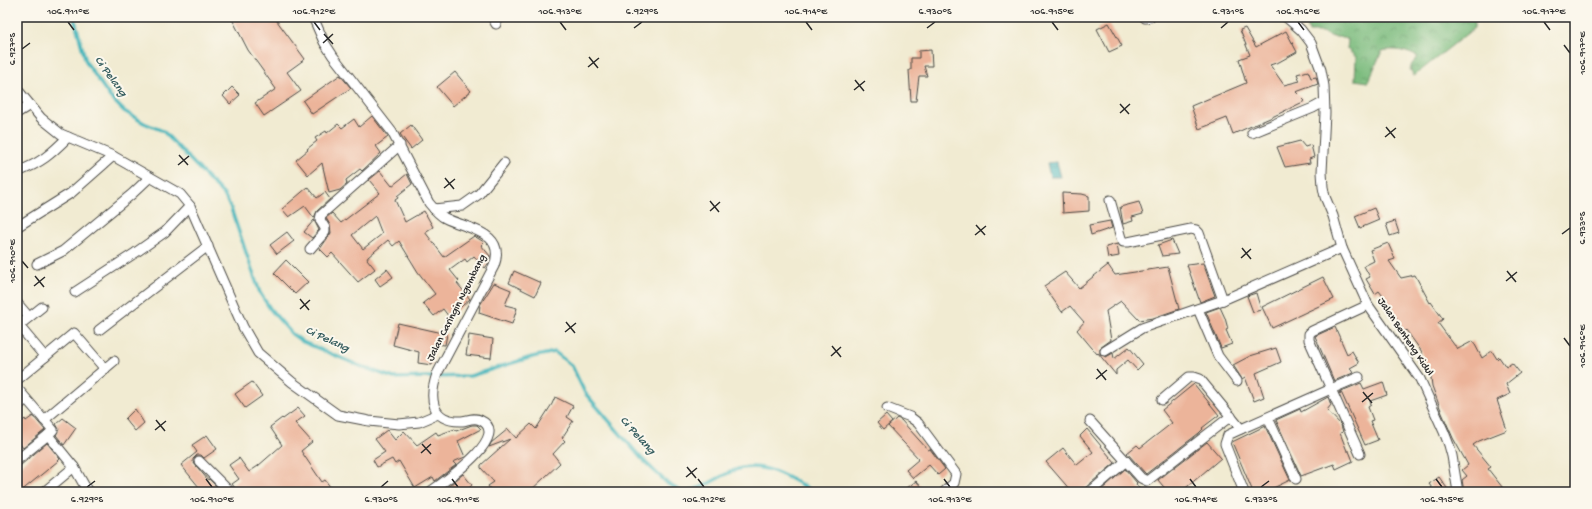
<svg xmlns="http://www.w3.org/2000/svg" width="1592" height="509" font-family="'Gochi Hand',sans-serif">
	<style>
		.forest { fill: url(#forest-crowns); stroke: #537454 }
		.water { fill: url(#water-waves); stroke: #387074 }
		.lines { fill: none; stroke-linecap: round; stroke-linejoin: round }
		.stream { stroke: #46b6bc; stroke-width: 3.5 }
		.building { fill: #ecb49a; fill-rule: evenodd }
		.street-casing { stroke: #494844; stroke-width: 11 }
		.street { stroke: #fff; stroke-width: 9 }
		.ticks { fill: none; stroke: #2b2b2b; stroke-width: 1.5 }
		.labels { text-anchor: middle; dominant-baseline: central; stroke-width: 4; stroke-linejoin: round; paint-order: stroke }
		.street-label { font-size: 11px; fill: #2b2b2b; stroke: #fbf7ec }
		.water-label { font-size: 12px; font-style: italic; fill: #345c5e; stroke: #fbf7ec }
		.neatline { fill: none; stroke: #2b2b2b; stroke-width: 1.5 }
		.ticks-label { font-size: 10px; text-anchor: middle; fill: #2b2b2b }
	</style>
	<defs>
		<pattern id="forest-crowns" width="20" height="18" patternUnits="userSpaceOnUse"><rect width="20" height="18" fill="#7bbc7e"/><path d="M2 6a3 3 0 1 1 6 0M12 15a3 3 0 1 1 6 0" fill="none" stroke="#659967"/></pattern>
		<pattern id="water-waves" width="16" height="10" patternUnits="userSpaceOnUse"><rect width="16" height="10" fill="#46b6bc"/><path d="M0 5q4-4 8 0t8 0" fill="none" stroke="#3b9499"/></pattern>
	</defs>
	<rect width="100%" height="100%" fill="#fbf7ec"/>
	<filter id="ink" filterUnits="userSpaceOnUse"><feTurbulence type="fractalNoise" baseFrequency=".025" numOctaves="2"/><feDisplacementMap in="SourceGraphic" scale="8" xChannelSelector="R" yChannelSelector="G"/><feConvolveMatrix kernelMatrix="1 2 1 2 8 2 1 2 1" color-interpolation-filters="sRGB"/></filter>
	<filter id="wash" filterUnits="userSpaceOnUse"><feTurbulence type="fractalNoise" baseFrequency=".012" numOctaves="4" result="noise"/><feDisplacementMap in="SourceGraphic" scale="16" xChannelSelector="R" yChannelSelector="G"/><feGaussianBlur stdDeviation="0.9" result="paint"/><feColorMatrix in="noise" values="0 0 0 0 0 0 0 0 0 0 0 0 0 0 0 0 0 1.4 0 .05"/><feComposite in="paint" operator="in"/></filter>
	<g filter="url(#wash)">
		<rect width="100%" height="100%" fill="#f1ebd2"/>
		<path class="forest" d="M1303 17H1474V28L1414 76 1410 69 1412 64 1418 57C1407 51 1395 48 1382 51L1368 82 1355 80 1356 57 1347 49 1348 40 1343 37H1333L1322 32H1309L1306 21Z"/>
		<polygon class="water" points="1057,162 1061,177 1050,177 1047,163"/>
		<g class="lines">
			<g class="stream">
				<polyline points="74,17 86,62 110,97 124,111 144,123 163,131 224,195 230,206 260,293 271,310 292,334 303,342 360,366 394,378 470,376 532,357 555,352 572,366 585,393 641,458 668,484 682,492"/>
				<path d="M689 492C696 489 704 486 711 482 721 477 731 470 742 468 769 463 792 480 814 492"/>
			</g>
		</g>
		<g id="blocks">
			<g class="building">
				<polygon points="231,17 274,17 305,59 287,72 301,91 264,116 255,103 276,89 248,50"/>
				<polygon points="1109,23 1122,46 1109,52 1097,29"/>
				<polygon points="1245,28 1256,47 1286,31 1297,52 1279,62 1270,65 1284,85 1300,81 1297,74 1308,71 1311,78 1316,77 1318,84 1296,92 1305,101 1270,118 1233,134 1227,118 1199,129 1191,106 1246,83 1239,59 1250,55 1240,30"/>
				<polygon points="931,50 932,66 924,66 927,76 919,76 916,101 911,101 909,70 911,70 911,58 919,58 919,51"/>
				<polygon points="455,72 471,91 453,106 437,87"/>
				<polygon points="340,75 351,88 312,114 303,101"/>
				<polygon points="232,87 240,95 230,104 223,96"/>
				<polygon points="372,116 388,137 376,146 381,153 362,171 360,169 346,180 347,184 340,190 329,193 322,163 308,175 296,160 308,150 307,149 317,141 315,138 326,131 327,133 338,124 342,128 354,119 359,127"/>
				<polygon points="411,125 422,140 411,149 400,134"/>
				<polygon points="1300,141 1305,147 1311,145 1314,157 1309,159 1310,163 1285,167 1277,147"/>
				<path d="M380 171 392 186 407 174 412 184 397 196 398 198 395 200 405 222 424 211 433 227 425 232 444 257 474 236 484 242 481 245 490 256 488 264 485 268 474 256 467 262 465 259 450 270 459 281 457 283 470 299 449 317 443 309 434 316 423 303 435 294 418 272 399 241 393 246 388 240 368 257 367 259 375 269 358 282 332 253 328 257 320 249 331 233 330 225 326 218 332 213 341 223 380 193 369 180ZM375 216 382 234 363 249 352 235Z"/>
				<polygon points="308,187 317,198 325,192 330,199 317,211 314,218 305,206 289,217 282,209"/>
				<polygon points="1062,193 1082,194 1089,196 1089,211 1063,213"/>
				<polygon points="1139,202 1143,214 1132,217 1133,221 1123,224 1120,207"/>
				<polygon points="1374,208 1379,220 1360,228 1355,216"/>
				<polygon points="314,220 319,230 312,238 304,232"/>
				<polygon points="1110,221 1112,228 1091,235 1089,225"/>
				<polygon points="1395,221 1399,233 1390,236 1386,224"/>
				<polygon points="287,232 294,241 277,254 270,245"/>
				<polygon points="1172,240 1178,254 1162,256 1158,245"/>
				<polygon points="1388,243 1395,259 1389,261 1401,278 1415,275 1430,303 1431,302 1443,319 1438,323 1455,346 1456,346 1458,349 1473,341 1482,358 1492,351 1497,359 1499,357 1506,367 1512,363 1520,373 1506,384 1510,394 1497,400 1507,430 1479,441 1473,445 1491,467 1488,469 1506,492 1464,492 1462,480 1467,476 1462,470 1468,465 1453,438 1442,413 1432,386 1430,369 1424,370 1422,352 1406,330 1404,332 1395,320 1397,319 1388,307 1390,305 1379,291 1375,294 1366,279 1370,277 1364,266 1374,261 1370,250"/>
				<polygon points="1117,244 1119,256 1108,258 1106,247"/>
				<polygon points="286,260 308,282 295,294 274,273"/>
				<polygon points="1203,263 1215,296 1200,302 1187,265"/>
				<polygon points="1108,265 1115,275 1168,267 1179,309 1153,318 1139,320 1121,301 1106,311 1111,340 1100,348 1100,354 1106,357 1113,353 1114,359 1129,347 1143,364 1137,370 1128,360 1116,370 1116,375 1098,353 1097,354 1077,330 1084,322 1070,306 1062,312 1044,286 1065,272 1079,288"/>
				<polygon points="387,269 393,277 380,286 375,279"/>
				<polygon points="514,271 541,283 535,296 509,283"/>
				<polygon points="1323,277 1334,299 1272,328 1262,307"/>
				<polygon points="494,283 511,290 505,305 517,308 512,324 479,313 480,305"/>
				<polygon points="1256,293 1261,310 1253,312 1247,296"/>
				<polygon points="1220,307 1225,318 1228,329 1226,330 1232,344 1221,348 1206,312"/>
				<polygon points="398,323 447,334 445,345 436,344 432,365 418,363 419,352 393,345"/>
				<polygon points="1335,327 1347,354 1352,351 1359,363 1350,368 1353,373 1334,381 1315,336"/>
				<polygon points="469,335 493,339 491,358 466,355"/>
				<polygon points="1276,348 1281,362 1256,373 1264,397 1254,401 1245,377 1242,379 1233,365 1250,356"/>
				<polygon points="252,382 262,396 245,408 235,394"/>
				<polygon points="1383,382 1387,395 1370,401 1371,405 1368,407 1373,420 1370,421 1378,440 1365,445 1341,392 1340,394 1339,392 1361,383 1364,389"/>
				<polygon points="1194,384 1219,415 1202,428 1203,429 1199,433 1146,474 1145,473 1127,453 1137,445 1140,448 1172,423 1162,410"/>
				<polygon points="555,397 573,406 567,417 573,421 562,438 565,441 553,454 560,463 529,492 492,492 488,486 494,482 481,468 481,465 510,439 489,447 491,443 508,429 516,438 531,424 536,429 552,404"/>
				<polygon points="1328,397 1331,405 1327,410 1341,425 1343,432 1340,433 1347,451 1349,451 1353,461 1336,469 1334,464 1301,476 1276,420 1300,409 1301,412"/>
				<polygon points="298,408 305,416 295,423 312,442 301,451 322,482 325,480 334,492 238,492 232,484 239,479 229,465 239,458 249,472 258,466 282,445 270,427 282,418 283,419"/>
				<polygon points="135,409 144,423 135,431 125,419"/>
				<polygon points="886,415 892,422 883,430 877,423"/>
				<polygon points="33,416 45,430 23,448 17,440 17,425 25,419 26,421"/>
				<polygon points="63,418 76,428 64,445 56,435 59,429 56,424"/>
				<polygon points="897,418 901,420 928,450 930,449 945,469 938,475 929,465 913,478 906,470 919,459 888,426"/>
				<polygon points="472,425 477,425 481,429 458,441 465,457 453,462 456,465 435,481 433,477 415,488 399,461 395,464 392,459 377,467 373,460 385,452 375,439 387,430 395,440 404,431 417,445 436,432 438,435 455,429 456,431"/>
				<polygon points="1265,426 1290,480 1265,492 1253,492 1232,442"/>
				<polygon points="1087,429 1115,463 1086,487 1084,492 1072,492 1046,462 1063,448 1077,465 1093,452 1080,436"/>
				<polygon points="207,435 217,449 204,458 201,455 197,455 193,459 193,462 208,480 209,479 222,492 192,492 199,487 181,465 197,452 192,445"/>
				<polygon points="1207,442 1221,458 1181,492 1168,492 1158,480"/>
				<polygon points="47,443 60,459 58,461 20,492 17,492 17,466 21,465"/>
				<polygon points="1125,469 1137,483 1136,484 1142,492 1099,492"/>
				<polygon points="463,474 472,485 469,488 471,492 454,492 449,486"/>
				<polygon points="1439,477 1449,491 1451,489 1452,492 1435,492 1429,484"/>
				<polygon points="916,481 926,492 902,492"/>
			</g>
		</g>
	</g>
	<g filter="url(#ink)">
		<use href="#blocks" fill-opacity="0" stroke="#494844" stroke-width="1"/>
		<g class="lines">
			<defs>
				<g id="street">
					<path d="M313 17 324 42 333 56 392 132 429 203C434 209 439 215 445 218 466 229 507 231 494 266L437 374C429 397 430 422 462 421 468 420 475 417 480 420 514 435 442 483 430 492"/>
					<polyline points="492,17 496,24"/>
					<polyline points="1286,17 1301,30 1311,43 1321,70 1324,86 1325,113 1322,172 1323,187 1325,197 1333,216 1342,248 1368,305 1420,379 1444,432 1449,445 1452,456 1458,492"/>
					<polyline points="1145,18 1150,17"/>
					<polyline points="17,89 41,118 61,134 113,156"/>
					<polyline points="17,113 30,105"/>
					<polyline points="1252,133 1313,108 1324,102"/>
					<path d="M17 172C41 163 51 154 68 137"/>
					<polyline points="1110,200 1121,238 1123,242 1128,242 1191,229 1196,230 1199,233 1223,300"/>
					<polyline points="434,209 462,206 479,194 504,163"/>
					<polyline points="20,225 71,193 113,156 180,194 190,206 243,327 258,353 292,382 338,415 369,421 399,424 419,422 438,414"/>
					<polyline points="310,249 325,232 325,228 320,220 321,215 400,145"/>
					<polyline points="37,264 63,251 132,194 150,177"/>
					<polyline points="75,292 135,253 165,232 190,206"/>
					<polyline points="17,303 29,317"/>
					<polyline points="1198,309 1218,356 1237,381"/>
					<polyline points="19,326 45,357"/>
					<polyline points="17,327 42,307"/>
					<polyline points="99,330 208,246"/>
					<polyline points="1105,351 1142,328 1223,300 1342,248"/>
					<polyline points="1359,377 1331,389 1360,454"/>
					<polyline points="17,380 74,333 105,369"/>
					<polyline points="17,388 53,430 48,435 74,467 88,492"/>
					<polyline points="1162,400 1189,377 1194,377 1200,379 1241,429 1331,389 1309,340 1309,334 1312,331 1368,305"/>
					<polyline points="17,407 26,399"/>
					<polyline points="887,408 910,417 918,423 956,474 954,483 944,492"/>
					<polyline points="1268,418 1296,479"/>
					<polyline points="44,420 114,361"/>
					<polyline points="1090,421 1141,478 1147,481 1231,416"/>
					<polyline points="1241,429 1228,435 1225,444 1244,492"/>
					<polyline points="17,460 48,435"/>
					<polyline points="199,461 230,492"/>
					<polyline points="44,492 74,467"/>
					<polyline points="1090,492 1126,461"/>
				</g>
			</defs>
			<use href="#street" class="street-casing"/>
			<use href="#street" class="street"/>
		</g>
	</g>
	<path class="ticks" d="M68 22 74 30M314 22 320 30M560 22 566 30M806 22 812 30M1052 22 1058 30M1298 22 1304 30M1544 22 1550 30M634 28 642 22M927 28 935 22M1221 28 1228 22M324 34 333 44M323 43 333 34M1564 45 1570 53M22 49 30 43M589 57 598 68M588 67 599 58M855 80 864 91M854 90 865 81M1120 104 1129 114M1120 113 1130 104M1386 127 1395 138M1385 137 1396 128M179 155 188 165M178 165 189 156M445 178 454 189M444 188 455 179M710 201 719 212M710 211 720 202M976 225 985 235M1562 234 1570 228M975 235 986 226M1242 248 1251 259M1241 258 1251 249M22 261 28 268M1507 271 1516 282M35 276 44 287M1506 281 1517 272M34 286 45 277M300 299 309 310M300 309 310 300M566 322 575 333M565 332 576 323M1564 338 1570 346M832 346 841 357M831 356 841 347M1097 369 1106 380M1096 379 1107 370M1363 392 1372 403M1362 402 1373 393M156 420 165 431M155 430 166 421M422 444 431 454M421 453 431 444M687 467 696 478M686 477 697 468M206 479 212 487M452 479 458 487M698 479 704 487M944 479 950 487M1190 479 1196 487M1436 479 1442 487M87 487 95 481M381 487 388 481M1261 487 1269 481"/>
	<g class="labels">
		<g class="street-label">
			<text transform="translate(457 308) rotate(-63)">Jalan Caringin Ngumbang</text>
			<text transform="translate(1405 337) rotate(56)">Jalan Benteng Kidul</text>
		</g>
		<g class="water-label">
			<text transform="translate(110 77) rotate(54)">Ci Pelang</text>
			<text transform="translate(327 340) rotate(25)">Ci Pelang</text>
			<text transform="translate(637 436) rotate(48)">Ci Pelang</text>
		</g>
	</g>
	<rect width="1592" height="509" fill="none" stroke="#fbf7ec" stroke-width="44"/>
	<rect x="22" y="22" width="1548" height="465" class="neatline"/>
	<g class="ticks-label">
		<text x="68" y="14">106.911°E</text>
		<text x="314" y="14">106.912°E</text>
		<text x="560" y="14">106.913°E</text>
		<text x="642" y="14">6.929°S</text>
		<text x="806" y="14">106.914°E</text>
		<text x="935" y="14">6.930°S</text>
		<text x="1052" y="14">106.915°E</text>
		<text x="1228" y="14">6.931°S</text>
		<text x="1298" y="14">106.916°E</text>
		<text x="1544" y="14">106.917°E</text>
		<text transform="translate(11 49) rotate(-90)" y="4">6.927°S</text>
		<text transform="translate(1581 53) rotate(-90)" y="4">106.917°E</text>
		<text transform="translate(1581 228) rotate(-90)" y="4">6.933°S</text>
		<text transform="translate(11 261) rotate(-90)" y="4">106.910°E</text>
		<text transform="translate(1581 346) rotate(-90)" y="4">106.916°E</text>
		<text x="87" y="502">6.929°S</text>
		<text x="212" y="502">106.910°E</text>
		<text x="381" y="502">6.930°S</text>
		<text x="458" y="502">106.911°E</text>
		<text x="704" y="502">106.912°E</text>
		<text x="950" y="502">106.913°E</text>
		<text x="1196" y="502">106.914°E</text>
		<text x="1261" y="502">6.933°S</text>
		<text x="1442" y="502">106.915°E</text>
	</g>
</svg>
